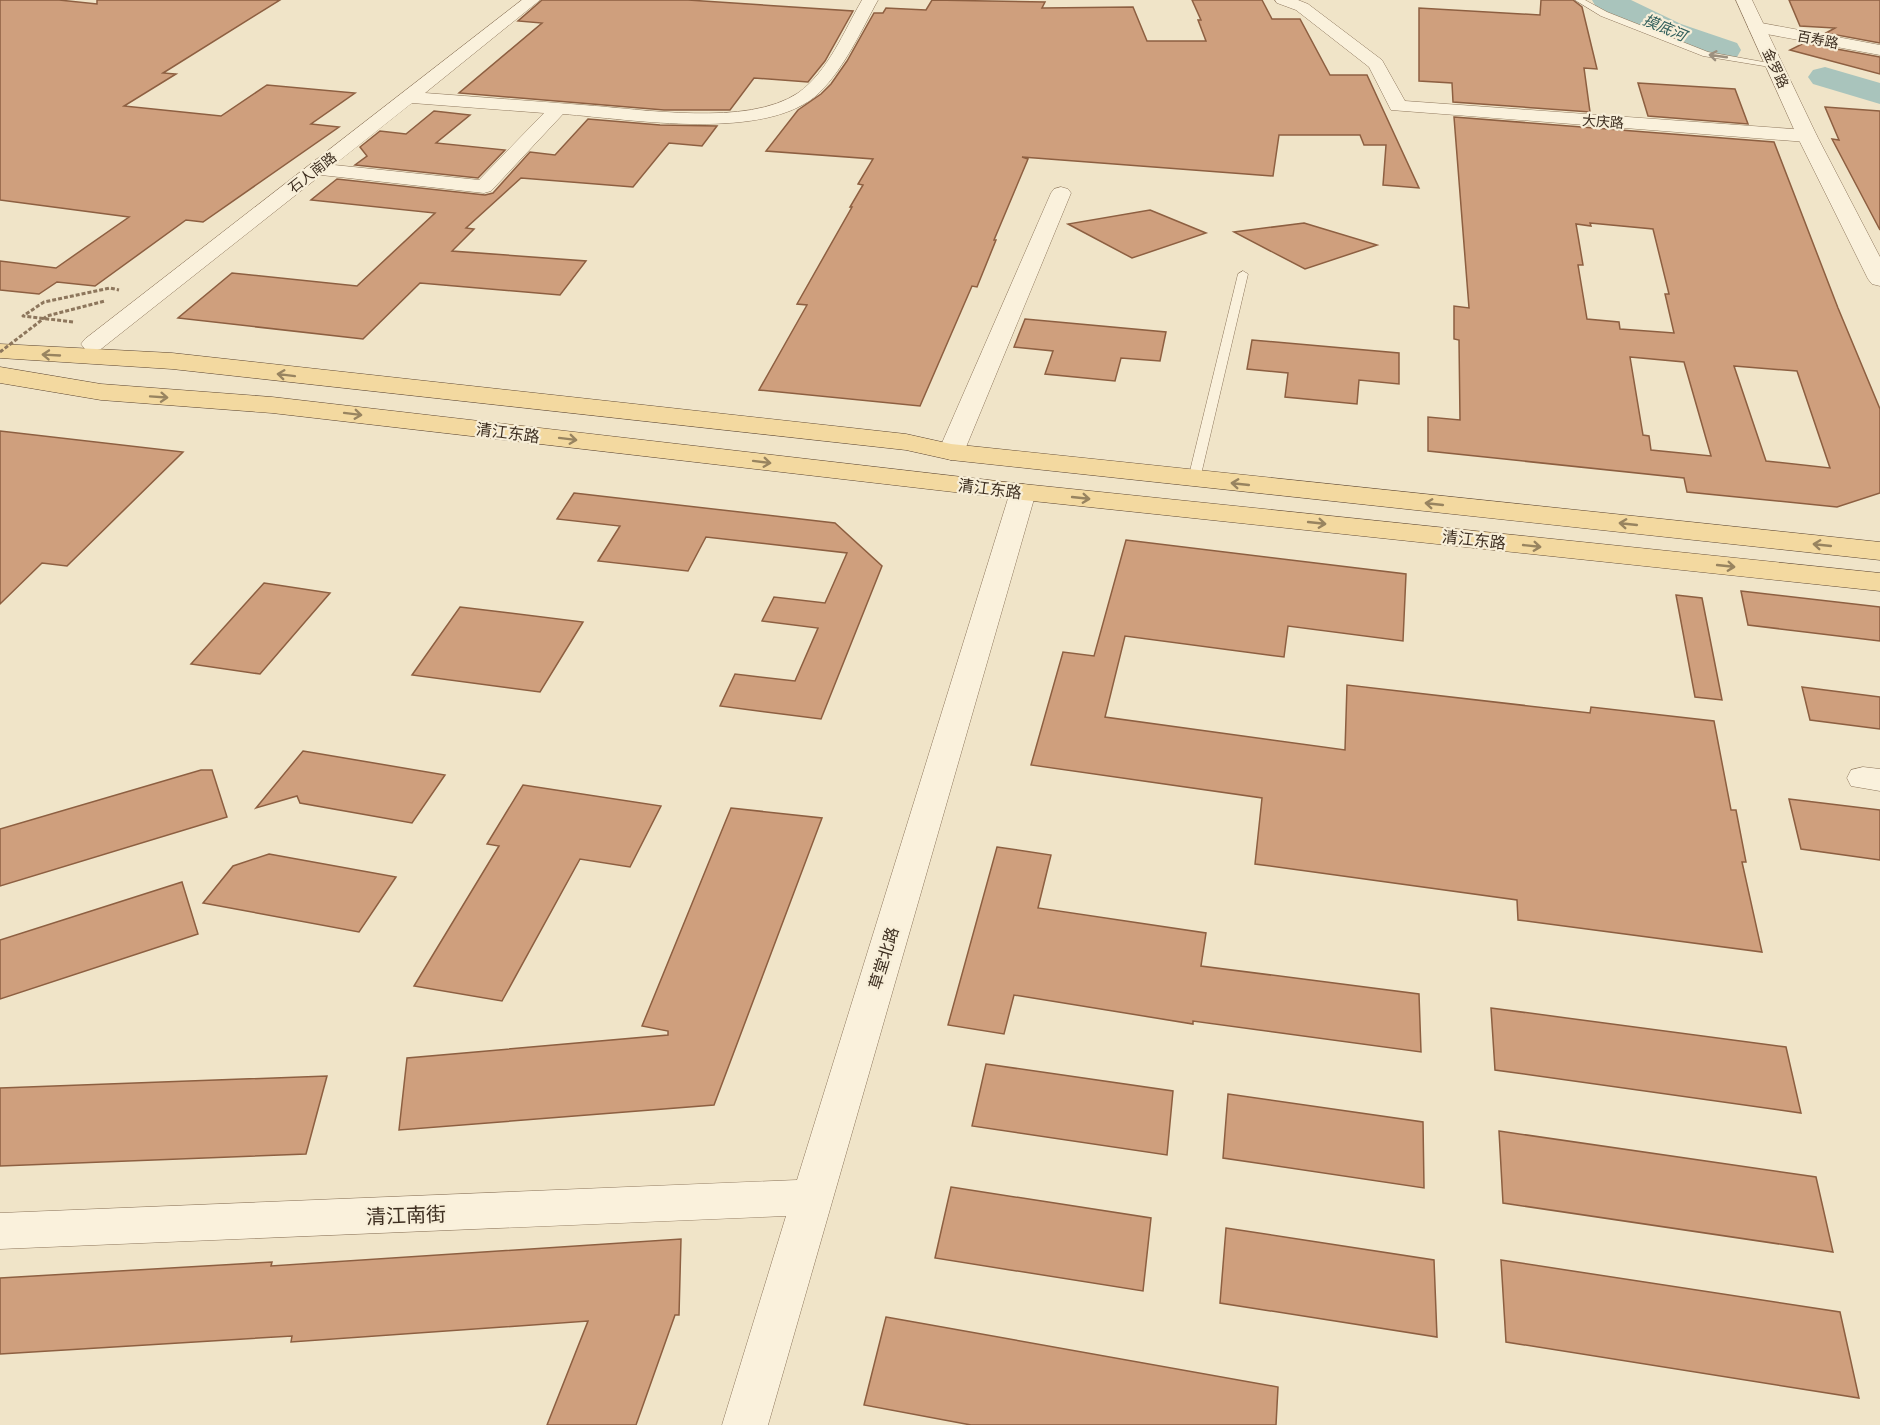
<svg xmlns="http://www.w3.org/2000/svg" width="1880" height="1425" font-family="'Playfair Display','Noto Sans SC',serif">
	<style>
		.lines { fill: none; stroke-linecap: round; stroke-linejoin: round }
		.river { fill: #a9c4bc; fill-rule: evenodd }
		.building { fill: #cf9f7d; stroke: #8d5f41; stroke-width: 1.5; fill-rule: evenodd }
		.service-casing { stroke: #8d765c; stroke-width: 1 }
		.minor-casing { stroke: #8d765c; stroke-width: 1 }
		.tertiary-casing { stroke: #8d765c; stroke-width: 1 }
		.primary-casing { stroke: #5b4430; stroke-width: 1 }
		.path { stroke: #8d765c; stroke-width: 3; stroke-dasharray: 4 2; stroke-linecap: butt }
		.service { fill: #faf1dc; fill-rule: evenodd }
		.minor { fill: #faf1dc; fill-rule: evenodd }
		.tertiary { fill: #faf1dc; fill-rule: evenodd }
		.primary { fill: #f3d9a0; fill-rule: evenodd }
		.path-bridge { stroke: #8d765c; stroke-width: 3; stroke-dasharray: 4 2; stroke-linecap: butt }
		.oneway { stroke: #9c907e }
		.oneway2 { stroke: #988460 }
		.labels { text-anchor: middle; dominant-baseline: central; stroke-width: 4.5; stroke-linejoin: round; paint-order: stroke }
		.far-street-label { font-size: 14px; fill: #3d2e20; stroke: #f7eed8 }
		.far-water-label { font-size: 15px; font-style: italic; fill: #2f5d5a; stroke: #f7eed8 }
		.street-label { font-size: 16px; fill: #3d2e20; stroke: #f7eed8 }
		.near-street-label { font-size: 20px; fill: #3d2e20; stroke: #f7eed8 }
	</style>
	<rect width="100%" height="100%" fill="#f0e4c8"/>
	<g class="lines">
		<g class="river">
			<path d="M1592 0H1631L1681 24 1737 43 1741 50 1737 57C1703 65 1628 22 1596 7Z"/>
			<polygon points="1825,67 1880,83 1880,104 1813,84 1808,77 1813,70"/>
		</g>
	</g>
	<g class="building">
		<polygon points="0,0 59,0 97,4 97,0 280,0 163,73 176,74 124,106 221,116 267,85 355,93 311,124 339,127 203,222 186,220 95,286 57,282 39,294 0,290 0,261 56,268 129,217 0,200"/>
		<polygon points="542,0 688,0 853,11 825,61 808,82 754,78 730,110 664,110 459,93 542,23 518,21"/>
		<polygon points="932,0 1045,2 1042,8 1133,7 1147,41 1206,41 1198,20 1201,20 1192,0 1262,0 1272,19 1300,19 1330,75 1367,75 1419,188 1383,185 1386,145 1364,145 1360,135 1279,135 1273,176 1022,157 1028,159 994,240 996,240 977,287 972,286 920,406 759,390 807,305 797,304 852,207 850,207 863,185 858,184 873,159 766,151 798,110 821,94 831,84 847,61 874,13 883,13 886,8 926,10"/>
		<polygon points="1541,0 1573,0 1582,7 1597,69 1584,68 1590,112 1453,102 1452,83 1419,81 1419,8 1540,15"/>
		<polygon points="1789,0 1880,0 1880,43 1826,33 1835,28 1800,26"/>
		<polygon points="1804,43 1880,57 1880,74 1790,50"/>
		<polygon points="1638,83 1735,89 1748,124 1648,116"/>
		<polygon points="1825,107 1880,111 1880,230 1832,139 1839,140"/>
		<polygon points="434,111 470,115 436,143 505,150 478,178 355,165 367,156 360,147 380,131 406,134"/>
		<path d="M1454 117 1774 142 1838 308 1880 409V493L1837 507 1687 492 1684 478 1428 451V417L1460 420 1459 340 1454 339V306L1469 308ZM1590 223 1653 229 1669 294H1665L1674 333 1620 329 1619 322 1587 319 1578 265H1583L1576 224 1591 226ZM1630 357 1684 362 1711 456 1651 450 1649 436 1643 435ZM1734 366 1797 371 1830 468 1766 461Z"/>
		<polygon points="588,119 660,125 717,126 702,146 669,143 633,187 521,178 466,228 474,229 452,251 586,261 560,295 420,283 363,339 178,318 232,273 357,286 435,213 311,200 337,179 485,195 493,193 530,152 555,155"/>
		<polygon points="1150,210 1206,233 1132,258 1068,224"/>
		<polygon points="1304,223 1377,245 1305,269 1234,232"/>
		<polygon points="1025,319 1166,332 1160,361 1121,358 1115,381 1045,374 1053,351 1014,347"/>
		<polygon points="1252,340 1399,353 1399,384 1359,380 1357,404 1285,397 1288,373 1247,369"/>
		<polygon points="0,431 183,452 67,566 42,563 0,604"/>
		<polygon points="574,493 835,523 882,566 821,719 720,706 735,674 795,681 818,628 762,621 774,597 825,603 847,553 706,537 688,571 598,561 620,526 557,519"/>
		<polygon points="1126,540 1406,574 1403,641 1288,626 1284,657 1125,636 1105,717 1345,750 1347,685 1590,713 1591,707 1714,721 1731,810 1736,810 1746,862 1742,862 1762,952 1518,920 1517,900 1255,864 1262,798 1031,765 1063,652 1094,656"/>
		<polygon points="264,583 330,593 260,674 191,664"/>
		<polygon points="1741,591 1880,607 1880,641 1748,625"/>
		<polygon points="1676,595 1702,598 1722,700 1695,697"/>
		<polygon points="460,607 583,622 540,692 412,675"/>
		<polygon points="1802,687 1880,697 1880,729 1810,720"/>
		<polygon points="303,751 445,775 412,823 300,803 297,796 256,808"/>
		<polygon points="201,770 212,770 227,817 0,886 0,829"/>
		<polygon points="523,785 661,806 630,867 580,859 502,1001 414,986 499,846 487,844"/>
		<polygon points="1789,799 1880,810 1880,860 1801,849"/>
		<polygon points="731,808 822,818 714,1105 399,1130 407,1058 668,1035 668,1031 642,1026"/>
		<polygon points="997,847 1051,855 1038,908 1206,933 1201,966 1419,994 1421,1052 1193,1021 1193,1024 1014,995 1004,1034 948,1025"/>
		<polygon points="269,854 396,877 359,932 203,903 233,866"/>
		<polygon points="182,882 198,934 0,999 0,940"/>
		<polygon points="1491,1008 1786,1047 1801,1113 1495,1070"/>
		<polygon points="986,1064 1173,1091 1167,1155 972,1126"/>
		<polygon points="327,1076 306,1154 0,1166 0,1088"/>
		<polygon points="1228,1094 1423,1122 1424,1188 1223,1158"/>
		<polygon points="1499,1131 1816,1177 1833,1252 1503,1203"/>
		<polygon points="951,1187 1151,1218 1143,1291 935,1258"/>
		<polygon points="1226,1228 1434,1260 1437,1337 1220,1303"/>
		<polygon points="681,1239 679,1315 675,1315 636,1425 547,1425 588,1321 291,1342 292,1336 0,1354 0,1278 272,1262 271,1266"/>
		<polygon points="1501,1260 1840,1312 1859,1398 1506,1342"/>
		<polygon points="886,1317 1278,1387 1276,1425 971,1425 864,1405"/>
	</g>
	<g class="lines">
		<defs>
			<g id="service">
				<polygon points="1575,0 1585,0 1607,12 1708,52 1780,65 1776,68 1703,56 1601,16"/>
				<polygon points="1243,271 1248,274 1200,479 1194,483 1188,479 1238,274"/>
			</g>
			<g id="minor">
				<path d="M522 0H540L425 93C478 97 531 101 583 105 643 109 747 127 798 93 828 72 844 31 862 0H878C861 31 845 67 820 92 769 143 630 119 563 114L491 191 484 193 321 175 101 349 93 351 85 349 81 344 85 339ZM412 103 544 113 479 180 334 165Z"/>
				<polygon points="1275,0 1298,0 1308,4 1382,60 1405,101 1807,130 1814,132 1817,136 1814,140 1807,142 1391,110 1369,67 1296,10 1277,3"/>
				<polygon points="1756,22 1880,45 1880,55 1750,31 1748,27 1750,23"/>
				<polygon points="1061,187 1068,189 1071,193 964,452 960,457 951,460 942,457 938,452 1051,193 1054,189"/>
				<polygon points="1023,484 1032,486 1036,492 768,1425 722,1425 786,1216 0,1249 0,1213 797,1180 1010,492 1014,486"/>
				<polygon points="1863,767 1880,769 1880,791 1851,786 1847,778 1851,770"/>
			</g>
			<polygon id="tertiary" points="1736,0 1752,0 1817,136 1880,257 1880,286 1872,284 1868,279 1797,136"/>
			<g id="primary">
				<polygon points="0,344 172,353 906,434 951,444 1880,542 1880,560 951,460 906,450 172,369 0,358"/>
				<polygon points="0,367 101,384 272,397 1023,484 1880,573 1880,591 1023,500 272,413 101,400 0,383"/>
			</g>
		</defs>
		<use href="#service" class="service-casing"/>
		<use href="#minor" class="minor-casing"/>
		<use href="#tertiary" class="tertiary-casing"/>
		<use href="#primary" class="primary-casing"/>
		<polyline class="path" points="73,322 23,316 44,302 110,288 119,290"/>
		<use href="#service" class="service"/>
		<use href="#minor" class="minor"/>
		<use href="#tertiary" class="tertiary"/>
		<use href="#primary" class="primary"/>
		<polyline class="path-bridge" points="0,352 47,316 105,301"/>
	</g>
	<defs><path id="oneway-shaft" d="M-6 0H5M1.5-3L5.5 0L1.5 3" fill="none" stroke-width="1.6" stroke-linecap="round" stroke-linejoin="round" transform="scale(1.5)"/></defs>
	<use class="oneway" href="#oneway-shaft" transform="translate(1718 56) rotate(-172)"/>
	<g class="oneway2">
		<use href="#oneway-shaft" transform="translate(51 355) rotate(-177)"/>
		<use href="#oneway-shaft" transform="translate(286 375) rotate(-173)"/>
		<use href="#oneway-shaft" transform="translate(159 397) rotate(4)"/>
		<use href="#oneway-shaft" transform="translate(353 414) rotate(7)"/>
		<use href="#oneway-shaft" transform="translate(568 439) rotate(7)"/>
		<use href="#oneway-shaft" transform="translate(762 462) rotate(7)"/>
		<use href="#oneway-shaft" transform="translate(1240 484) rotate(-174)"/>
		<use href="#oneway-shaft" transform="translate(1081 498) rotate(6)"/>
		<use href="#oneway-shaft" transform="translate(1434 504) rotate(-174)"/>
		<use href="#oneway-shaft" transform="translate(1317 523) rotate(6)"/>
		<use href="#oneway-shaft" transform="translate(1628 524) rotate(-174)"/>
		<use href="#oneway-shaft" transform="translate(1822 545) rotate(-174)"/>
		<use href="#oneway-shaft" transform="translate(1532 546) rotate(6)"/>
		<use href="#oneway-shaft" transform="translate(1726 566) rotate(6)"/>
	</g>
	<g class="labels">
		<g class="far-street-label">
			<text transform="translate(1818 39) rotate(11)">百寿路</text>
			<text transform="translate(1776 68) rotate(65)">金罗路</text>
			<text transform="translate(1603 121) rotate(4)">大庆路</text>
			<text transform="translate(312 172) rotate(-38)">石人南路</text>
		</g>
		<g class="far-water-label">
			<text transform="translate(1665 27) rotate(23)">摸底河</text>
		</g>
		<g class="street-label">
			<text transform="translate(508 432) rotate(7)">清江东路</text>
			<text transform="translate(990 488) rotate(7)">清江东路</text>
			<text transform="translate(1474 539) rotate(6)">清江东路</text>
			<text transform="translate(883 958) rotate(-73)">草堂北路</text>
		</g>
		<g class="near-street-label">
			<text transform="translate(406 1214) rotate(-2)">清江南街</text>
		</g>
	</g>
</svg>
